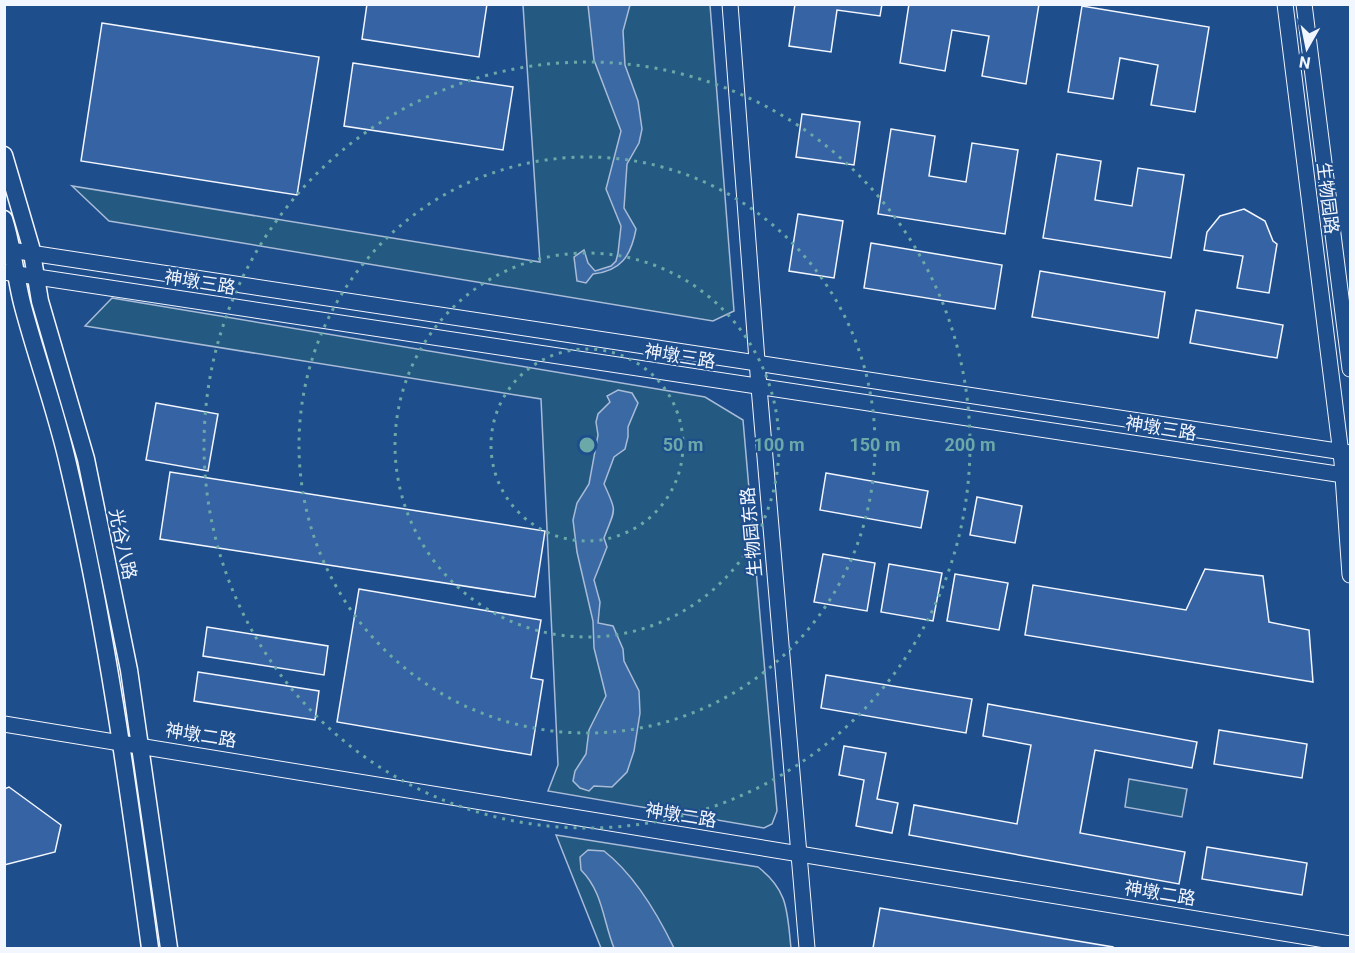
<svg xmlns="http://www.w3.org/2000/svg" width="1355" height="953" font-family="Roboto,'Noto Sans SC',sans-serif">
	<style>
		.green { fill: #245a82; stroke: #a8bbd7; stroke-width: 1.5 }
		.water { fill: #3b69a3; stroke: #a8bbd7; stroke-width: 1.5 }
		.building { fill: #3563a3; stroke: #f2f6ff; stroke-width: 1.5 }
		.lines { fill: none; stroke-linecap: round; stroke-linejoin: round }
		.tertiary-casing { stroke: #f2f6ff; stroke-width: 17 }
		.secondary-casing { stroke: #f2f6ff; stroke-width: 19 }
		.tertiary { stroke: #1f4e8c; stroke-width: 15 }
		.secondary { stroke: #1f4e8c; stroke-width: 16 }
		.ring { fill: none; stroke: #6aa9a8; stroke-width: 3; stroke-dasharray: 3 6 }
		.labels { text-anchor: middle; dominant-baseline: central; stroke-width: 4.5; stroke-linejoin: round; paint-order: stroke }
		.street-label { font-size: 18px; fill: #f2f6ff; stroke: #1f4e8c }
		.centre { fill: #6aa9a8; stroke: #1f4e8c; stroke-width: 3 }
		.ring-label { font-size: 18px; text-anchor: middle; font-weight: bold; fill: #6aa9a8; stroke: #1f4e8c; stroke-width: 4.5; stroke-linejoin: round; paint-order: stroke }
	</style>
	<rect width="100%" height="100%" fill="#1f4e8c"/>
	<g class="green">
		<polygon points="523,5 710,5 734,311 713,321 109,221 72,186 540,262"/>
		<polygon points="112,298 705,397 743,420 777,811 772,824 764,828 548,791 558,765 541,399 85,326"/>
		<polygon points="1129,779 1187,789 1182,817 1125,807"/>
		<path d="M556 835 758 867C789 891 787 912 791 948H601Z"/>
	</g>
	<g class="water">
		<path d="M588 5H630L623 31 625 65 638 101 642 129 639 143 627 164 624 208 636 229C631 256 621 271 593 274L586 283 577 281 574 257 584 250 588 263 595 271 611 266 616 261 618 253 621 226 606 189 621 131 594 60Z"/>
		<path d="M618 390 632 393 638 403 628 427V437L625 449 614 457 604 484C618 514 615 508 604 538L607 547 594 580 600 602 598 623 613 626 623 649 624 661 639 691 640 713 634 751 627 772 612 787 594 786 589 791 580 788 573 781 575 771 586 754 589 730 606 696 594 648 593 621 577 552 573 520 577 503 589 484 598 435 596 422 598 414 610 402 607 396Z"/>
		<path d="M588 850 604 851C635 875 657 913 674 948H614C603 921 603 892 581 870L580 857Z"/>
	</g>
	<g class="building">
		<polygon points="367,4 487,4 479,57 362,39"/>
		<polygon points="795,4 882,4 880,16 837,10 831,52 789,46"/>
		<polygon points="909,4 1039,4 1026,84 982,76 989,36 952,30 945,71 900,63"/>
		<polygon points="1082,6 1209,27 1195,112 1151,105 1158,65 1120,58 1113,99 1068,92"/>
		<polygon points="102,23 319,57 297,195 81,161"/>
		<polygon points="353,63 513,87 503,150 344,126"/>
		<polygon points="802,114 860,122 854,165 796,157"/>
		<polygon points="891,129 935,136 929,176 966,182 972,143 1018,150 1005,234 878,214"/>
		<polygon points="1057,154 1101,161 1095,200 1132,206 1138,168 1184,175 1171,258 1043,238"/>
		<polygon points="1244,209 1265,221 1273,241 1277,244 1269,293 1237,288 1243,256 1204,250 1207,232 1220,216"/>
		<polygon points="798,214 843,221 834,278 789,271"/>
		<polygon points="871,243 1002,265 995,309 864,288"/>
		<polygon points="1040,271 1165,292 1158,338 1032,317"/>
		<polygon points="1196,310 1283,325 1277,358 1190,343"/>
		<polygon points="156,403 218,414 208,471 146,460"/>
		<polygon points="170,472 545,531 535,597 160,539"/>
		<polygon points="826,473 928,491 921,528 820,510"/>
		<polygon points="977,497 1022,506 1015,543 970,535"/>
		<polygon points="823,554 875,563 867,611 814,602"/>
		<polygon points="889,564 942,573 933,621 881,612"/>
		<polygon points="1205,569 1263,576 1269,622 1309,630 1313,682 1025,635 1033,585 1186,610"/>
		<polygon points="955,574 1008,583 999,630 947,621"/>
		<polygon points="359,589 541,620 531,678 543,680 531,755 337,722"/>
		<polygon points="207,627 328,646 324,675 203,656"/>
		<polygon points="198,672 319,691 315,720 194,701"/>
		<polygon points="826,675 972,699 966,733 821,708"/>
		<polygon points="988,704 1197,742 1192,768 1095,750 1080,833 1185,852 1179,884 909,835 914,805 1017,824 1031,745 983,736"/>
		<polygon points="1219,730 1307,744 1302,778 1214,764"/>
		<polygon points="844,746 886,753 877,799 898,803 892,833 856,826 864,780 839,775"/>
		<polygon points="9,787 61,825 55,852 4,865 4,789"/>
		<polygon points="1207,847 1307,863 1302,895 1202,879"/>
		<polygon points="880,908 1113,947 1113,948 873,948"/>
	</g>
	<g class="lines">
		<defs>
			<g id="tertiary">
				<polyline points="730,4 759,387 807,948"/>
				<polyline points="1285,4 1342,462 1350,575"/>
				<polyline points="1304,4 1350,369"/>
				<polyline points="4,249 1350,453"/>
				<polyline points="4,272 1350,476"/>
				<polyline points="4,724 1350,944"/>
			</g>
			<g id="secondary">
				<polyline points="4,155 31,247 40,301 86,459 129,670 169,948"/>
				<path d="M4 219C13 247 15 275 22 303 36 357 56 410 68 464 106 624 128 786 150 948"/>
			</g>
		</defs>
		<use href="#tertiary" class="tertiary-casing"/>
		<use href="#secondary" class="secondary-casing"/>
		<use href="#tertiary" class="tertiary"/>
		<use href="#secondary" class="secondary"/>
	</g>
	<g class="ring">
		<circle cx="587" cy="445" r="96"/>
		<circle cx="587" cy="445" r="192"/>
		<circle cx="587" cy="445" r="288"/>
		<circle cx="587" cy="445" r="383"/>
	</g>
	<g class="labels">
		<g class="street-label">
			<text transform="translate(1328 198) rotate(83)">生物园路</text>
			<text transform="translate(200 282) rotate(9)">神墩三路</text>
			<text transform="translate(680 356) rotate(9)">神墩三路</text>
			<text transform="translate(1161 428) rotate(9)">神墩三路</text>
			<text transform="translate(751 532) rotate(-95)">生物园东路</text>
			<text transform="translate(123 544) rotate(78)">光谷八路</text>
			<text transform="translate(201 735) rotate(9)">神墩二路</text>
			<text transform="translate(681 815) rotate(9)">神墩二路</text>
			<text transform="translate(1160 893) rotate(9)">神墩二路</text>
		</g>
	</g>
	<circle cx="587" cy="445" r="9" class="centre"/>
	<g class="ring-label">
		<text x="683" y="451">50 m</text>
		<text x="779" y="451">100 m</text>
		<text x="875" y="451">150 m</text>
		<text x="970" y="451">200 m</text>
	</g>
	<rect width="1355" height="953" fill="none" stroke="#f2f6ff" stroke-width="12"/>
	<g transform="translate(1307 48) rotate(189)" stroke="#1f4e8c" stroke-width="4.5" paint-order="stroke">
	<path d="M0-4.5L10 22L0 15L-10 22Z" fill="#f2f6ff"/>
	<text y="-9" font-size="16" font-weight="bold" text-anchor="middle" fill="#f2f6ff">N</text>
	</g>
</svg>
